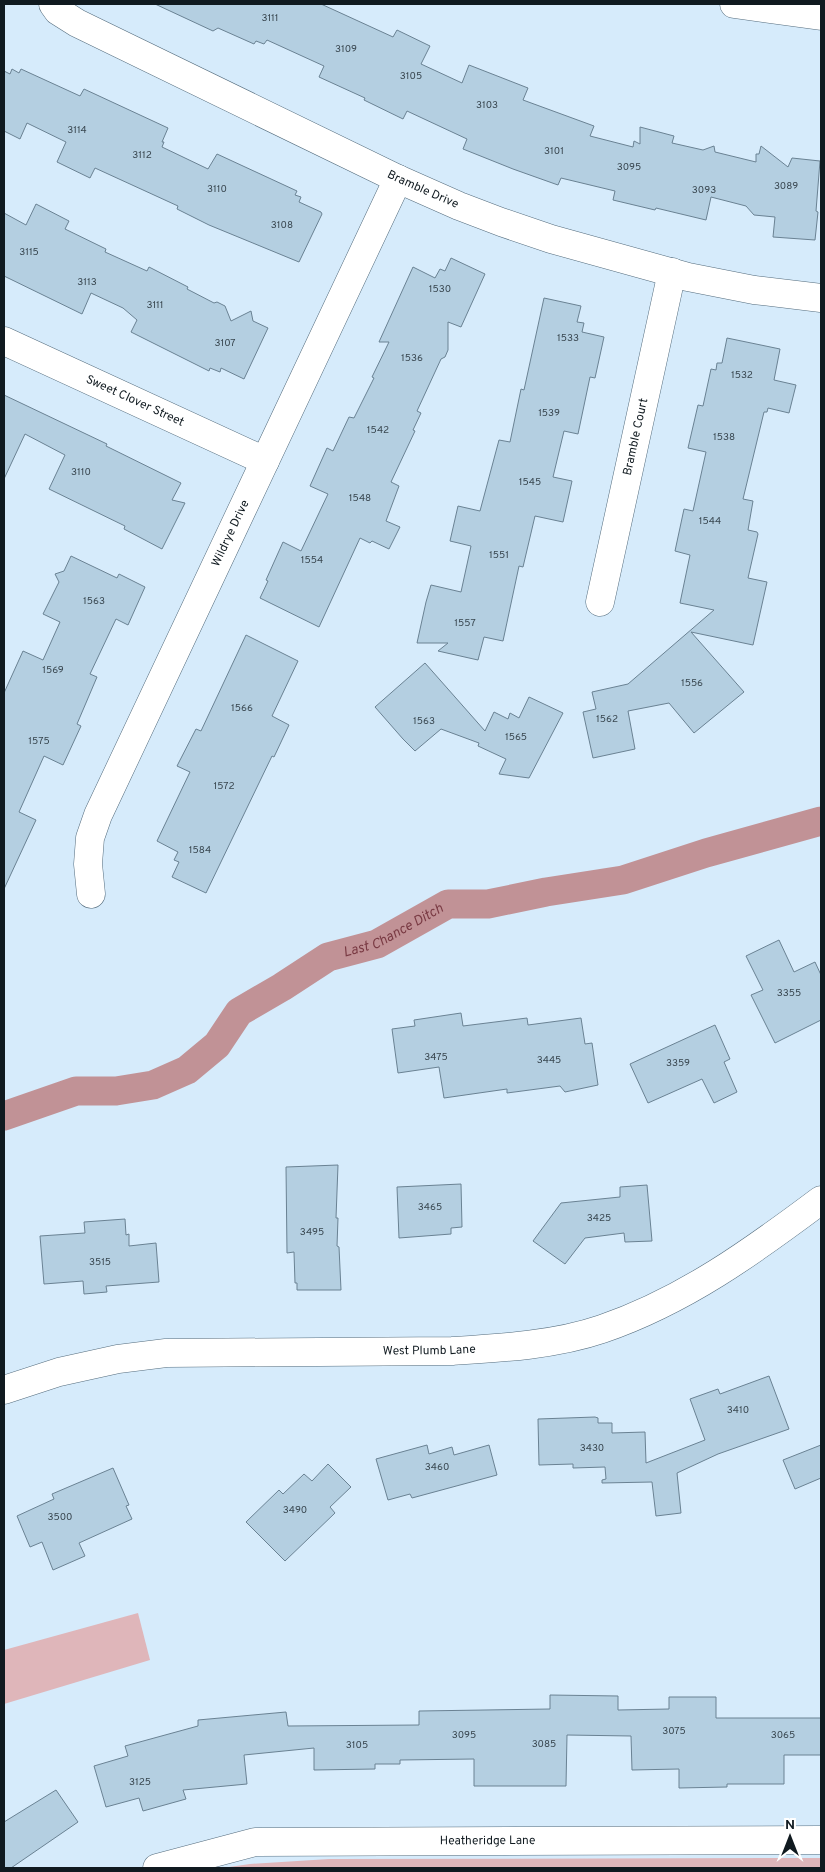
<svg xmlns="http://www.w3.org/2000/svg" width="825" height="1872" font-family="Overpass,sans-serif">
	<style>
		.green { fill: #dfb6ba }
		.lines { fill: none; stroke-linecap: round; stroke-linejoin: round }
		.canal { stroke: #c19296; stroke-width: 29 }
		.building { fill: #b4cfe1; stroke: #6a8293 }
		.street-casing { stroke: #546c7d; stroke-width: 29 }
		.secondary-casing { stroke: #546c7d; stroke-width: 29 }
		.street { stroke: #fff; stroke-width: 28 }
		.secondary { stroke: #fff; stroke-width: 28 }
		.labels { text-anchor: middle; dominant-baseline: central; stroke-width: 4; stroke-linejoin: round; paint-order: stroke }
		.number-label { font-size: 10px; fill: #394750 }
		.street-label { font-size: 12px; fill: #101a20; stroke: #fff }
		.water-label { font-size: 14px; font-style: italic; fill: #7a3b44; stroke: #fff }
	</style>
	<rect width="100%" height="100%" fill="#d6ebfb"/>
	<g class="green">
		<polygon points="138,1613 150,1660 4,1704 4,1650"/>
		<polygon points="821,1858 821,1868 222,1868 250,1864 329,1859"/>
	</g>
	<g class="lines">
		<path class="canal" id="s1" d="M4 1116 76 1091H116L153 1085 187 1070 217 1045 239 1012 282 987 328 957 377 944 448 904H488L546 892 623 880 706 853 821 821"/>
	</g>
	<g class="building">
		<polygon points="155,4 321,4 393,37 397,30 430,46 421,64 462,83 469,65 528,88 523,100 594,126 590,136 633,147 634,141 640,144 640,127 674,136 672,143 703,150 714,146 715,152 756,162 756,154 759,154 761,146 788,167 792,158 820,161 816,211 818,212 815,240 773,237 775,217 754,215 746,206 711,197 706,220 656,208 655,210 613,200 615,191 561,178 558,185 513,169 463,149 467,139 407,111 403,119 364,100 365,98 319,77 324,66 267,40 264,44 256,41 254,44 218,28 213,31"/>
		<polygon points="12,69 19,73 21,69 80,96 84,89 168,128 162,142 164,142 162,147 208,169 217,154 297,191 295,195 301,197 299,202 321,212 322,214 299,262 209,225 177,209 178,206 95,168 90,178 57,162 66,142 27,123 20,139 4,131 4,71 10,74"/>
		<polygon points="36,204 69,221 65,229 106,249 105,252 147,271 149,267 188,287 187,289 214,303 217,302 225,306 231,321 251,311 253,321 268,328 244,379 221,368 220,372 210,368 209,371 131,332 137,320 123,308 91,293 82,314 4,276 4,213 26,225"/>
		<polygon points="451,258 485,274 461,327 448,322 448,350 445,357 441,359 417,411 421,413 413,430 415,431 391,482 399,486 386,521 400,527 389,549 372,541 370,543 360,538 319,627 260,598 268,581 266,580 283,542 301,551 328,494 310,486 327,448 333,451 349,417 354,418 374,378 372,377 389,342 379,342 413,267 435,278 440,269 445,271"/>
		<polygon points="544,298 581,306 577,322 584,323 582,332 604,337 595,378 590,377 578,434 564,431 553,477 572,481 563,522 535,516 523,567 519,566 503,641 484,637 478,660 438,651 448,643 417,643 426,602 431,585 461,592 471,546 450,541 458,506 480,511 499,440 510,442 521,389 524,390"/>
		<polygon points="727,338 780,349 774,380 796,385 789,413 768,408 767,412 764,412 743,499 753,501 748,530 757,532 758,534 748,578 767,582 753,645 691,632 744,692 694,733 669,703 628,711 635,749 593,758 583,712 596,709 592,692 628,684 714,610 680,603 690,555 675,551 684,509 693,511 706,452 688,448 698,405 703,406 711,369 716,370 717,363 722,363"/>
		<polygon points="4,395 107,444 106,446 181,483 172,500 185,503 162,549 124,529 125,526 49,489 65,455 25,434 4,479"/>
		<polygon points="71,556 117,578 119,574 145,587 128,625 116,619 90,674 97,677 77,724 81,726 63,765 44,756 19,812 36,820 4,889 4,693 23,651 43,660 60,622 43,614 59,582 55,574 64,571"/>
		<polygon points="246,635 298,661 272,716 289,725 274,757 272,756 206,893 172,877 179,862 174,860 178,852 157,841 190,772 177,766 196,729 201,731"/>
		<polygon points="425,663 485,731 494,712 508,719 510,713 519,718 529,697 563,713 529,778 499,774 506,759 478,746 479,743 441,729 415,751 403,739 375,707"/>
		<polygon points="779,940 794,972 815,962 821,975 821,1020 775,1043 751,995 763,990 746,956"/>
		<polygon points="461,1013 463,1026 527,1018 528,1025 581,1018 585,1044 592,1043 598,1085 565,1092 560,1086 507,1093 507,1089 444,1098 439,1067 398,1073 392,1029 415,1026 414,1020"/>
		<polygon points="715,1025 730,1059 724,1062 737,1092 714,1103 702,1079 648,1103 630,1064"/>
		<polygon points="338,1165 336,1218 338,1218 337,1246 339,1247 341,1290 297,1290 297,1283 295,1283 294,1252 287,1253 286,1167"/>
		<polygon points="461,1184 462,1227 451,1228 451,1234 399,1238 397,1187"/>
		<polygon points="647,1185 652,1241 625,1242 624,1233 585,1238 565,1264 533,1241 561,1203 620,1197 620,1187"/>
		<polygon points="125,1219 126,1235 129,1234 129,1246 156,1243 159,1282 106,1286 107,1292 84,1294 83,1281 44,1284 40,1236 85,1233 84,1222"/>
		<polygon points="769,1376 789,1429 718,1454 677,1473 681,1513 656,1516 652,1482 602,1483 602,1480 606,1479 605,1467 573,1468 573,1464 539,1465 538,1419 595,1417 598,1418 598,1423 612,1423 612,1433 645,1432 646,1463 705,1440 690,1399 718,1389 720,1394"/>
		<polygon points="427,1445 429,1454 452,1447 454,1455 489,1445 497,1475 412,1498 410,1494 388,1500 376,1459"/>
		<polygon points="821,1445 821,1478 795,1489 783,1460"/>
		<polygon points="328,1464 351,1487 330,1507 335,1513 285,1561 246,1522 279,1490 283,1494 304,1474 312,1481"/>
		<polygon points="113,1468 129,1505 126,1506 132,1519 79,1543 85,1556 53,1570 42,1542 30,1547 17,1516 54,1499 52,1494"/>
		<polygon points="550,1695 618,1696 618,1710 669,1709 669,1697 716,1697 716,1718 821,1718 821,1755 784,1755 784,1784 727,1784 727,1787 679,1788 679,1769 632,1770 631,1736 567,1735 566,1786 474,1786 474,1759 400,1760 400,1764 375,1764 375,1769 314,1770 314,1748 244,1755 247,1784 183,1790 186,1799 143,1811 139,1798 106,1807 94,1766 128,1756 125,1746 198,1726 198,1720 286,1712 288,1726 419,1725 419,1711 550,1709"/>
		<polygon points="56,1790 78,1822 11,1868 4,1868 4,1822"/>
	</g>
	<g class="lines">
		<defs>
			<g id="street">
				<path id="s2" d="M53 4 58 11 77 23 398 179 459 206 501 222 551 239 688 277 754 290 821 298"/>
				<path id="s3" d="M4 341 265 461"/>
				<path id="s4" d="M600 602 672 272"/>
				<path id="s5" d="M91 894 88 864 90 838 98 815 398 179"/>
				<path id="s6" d="M157 1868 255 1842 821 1840"/>
			</g>
			<g id="secondary">
				<polyline points="734,4 821,16"/>
				<path id="s7" d="M4 1390 59 1372 118 1359 166 1353 452 1351C502 1348 555 1345 602 1329 684 1301 753 1251 821 1200"/>
			</g>
		</defs>
		<use href="#street" class="street-casing"/>
		<use href="#secondary" class="secondary-casing"/>
		<use href="#street" class="street"/>
		<use href="#secondary" class="secondary"/>
	</g>
	<g class="labels">
		<g class="number-label">
			<text x="270" y="18">3111</text>
			<text x="346" y="49">3109</text>
			<text x="411" y="76">3105</text>
			<text x="487" y="105">3103</text>
			<text x="77" y="130">3114</text>
			<text x="554" y="151">3101</text>
			<text x="142" y="155">3112</text>
			<text x="629" y="167">3095</text>
			<text x="786" y="186">3089</text>
			<text x="217" y="189">3110</text>
			<text x="704" y="190">3093</text>
			<text x="282" y="225">3108</text>
			<text x="29" y="252">3115</text>
			<text x="87" y="282">3113</text>
			<text x="440" y="289">1530</text>
			<text x="155" y="305">3111</text>
			<text x="568" y="338">1533</text>
			<text x="225" y="343">3107</text>
			<text x="412" y="358">1536</text>
			<text x="742" y="375">1532</text>
			<text x="549" y="413">1539</text>
			<text x="378" y="430">1542</text>
			<text x="724" y="437">1538</text>
			<text x="81" y="472">3110</text>
			<text x="530" y="482">1545</text>
			<text x="360" y="498">1548</text>
			<text x="710" y="521">1544</text>
			<text x="499" y="555">1551</text>
			<text x="312" y="560">1554</text>
			<text x="94" y="601">1563</text>
			<text x="465" y="623">1557</text>
			<text x="53" y="670">1569</text>
			<text x="692" y="683">1556</text>
			<text x="242" y="708">1566</text>
			<text x="607" y="719">1562</text>
			<text x="424" y="721">1563</text>
			<text x="516" y="737">1565</text>
			<text x="39" y="741">1575</text>
			<text x="224" y="786">1572</text>
			<text x="200" y="850">1584</text>
			<text x="789" y="993">3355</text>
			<text x="436" y="1057">3475</text>
			<text x="549" y="1060">3445</text>
			<text x="678" y="1063">3359</text>
			<text x="430" y="1207">3465</text>
			<text x="599" y="1218">3425</text>
			<text x="312" y="1232">3495</text>
			<text x="100" y="1262">3515</text>
			<text x="738" y="1410">3410</text>
			<text x="592" y="1448">3430</text>
			<text x="437" y="1467">3460</text>
			<text x="295" y="1510">3490</text>
			<text x="60" y="1517">3500</text>
			<text x="674" y="1731">3075</text>
			<text x="464" y="1735">3095</text>
			<text x="783" y="1735">3065</text>
			<text x="544" y="1744">3085</text>
			<text x="357" y="1745">3105</text>
			<text x="140" y="1782">3125</text>
		</g>
		<g class="street-label">
			<text stroke="none"><textPath href="#s2" startOffset="415">Bramble Drive</textPath></text>
			<text stroke="none"><textPath href="#s3" startOffset="144">Sweet Clover Street</textPath></text>
			<text stroke="none"><textPath href="#s4" startOffset="169">Bramble Court</textPath></text>
			<text stroke="none"><textPath href="#s5" startOffset="392">Wildrye Drive</textPath></text>
			<text stroke="none"><textPath href="#s7" startOffset="430">West Plumb Lane</textPath></text>
			<text stroke="none"><textPath href="#s6" startOffset="334">Heatheridge Lane</textPath></text>
		</g>
		<g class="water-label">
			<text stroke="none"><textPath href="#s1" startOffset="445">Last Chance Ditch</textPath></text>
		</g>
	</g>
	<rect width="825" height="1872" fill="none" stroke="#101a20" stroke-width="10"/>
	<g transform="translate(790 1837)" stroke="#ffffff" stroke-width="4" paint-order="stroke">
	<path d="M0-4L9 19L0 12L-9 19Z" fill="#101a20"/>
	<text y="-8" font-size="14" font-weight="bold" text-anchor="middle" fill="#101a20">N</text>
	</g>
</svg>
